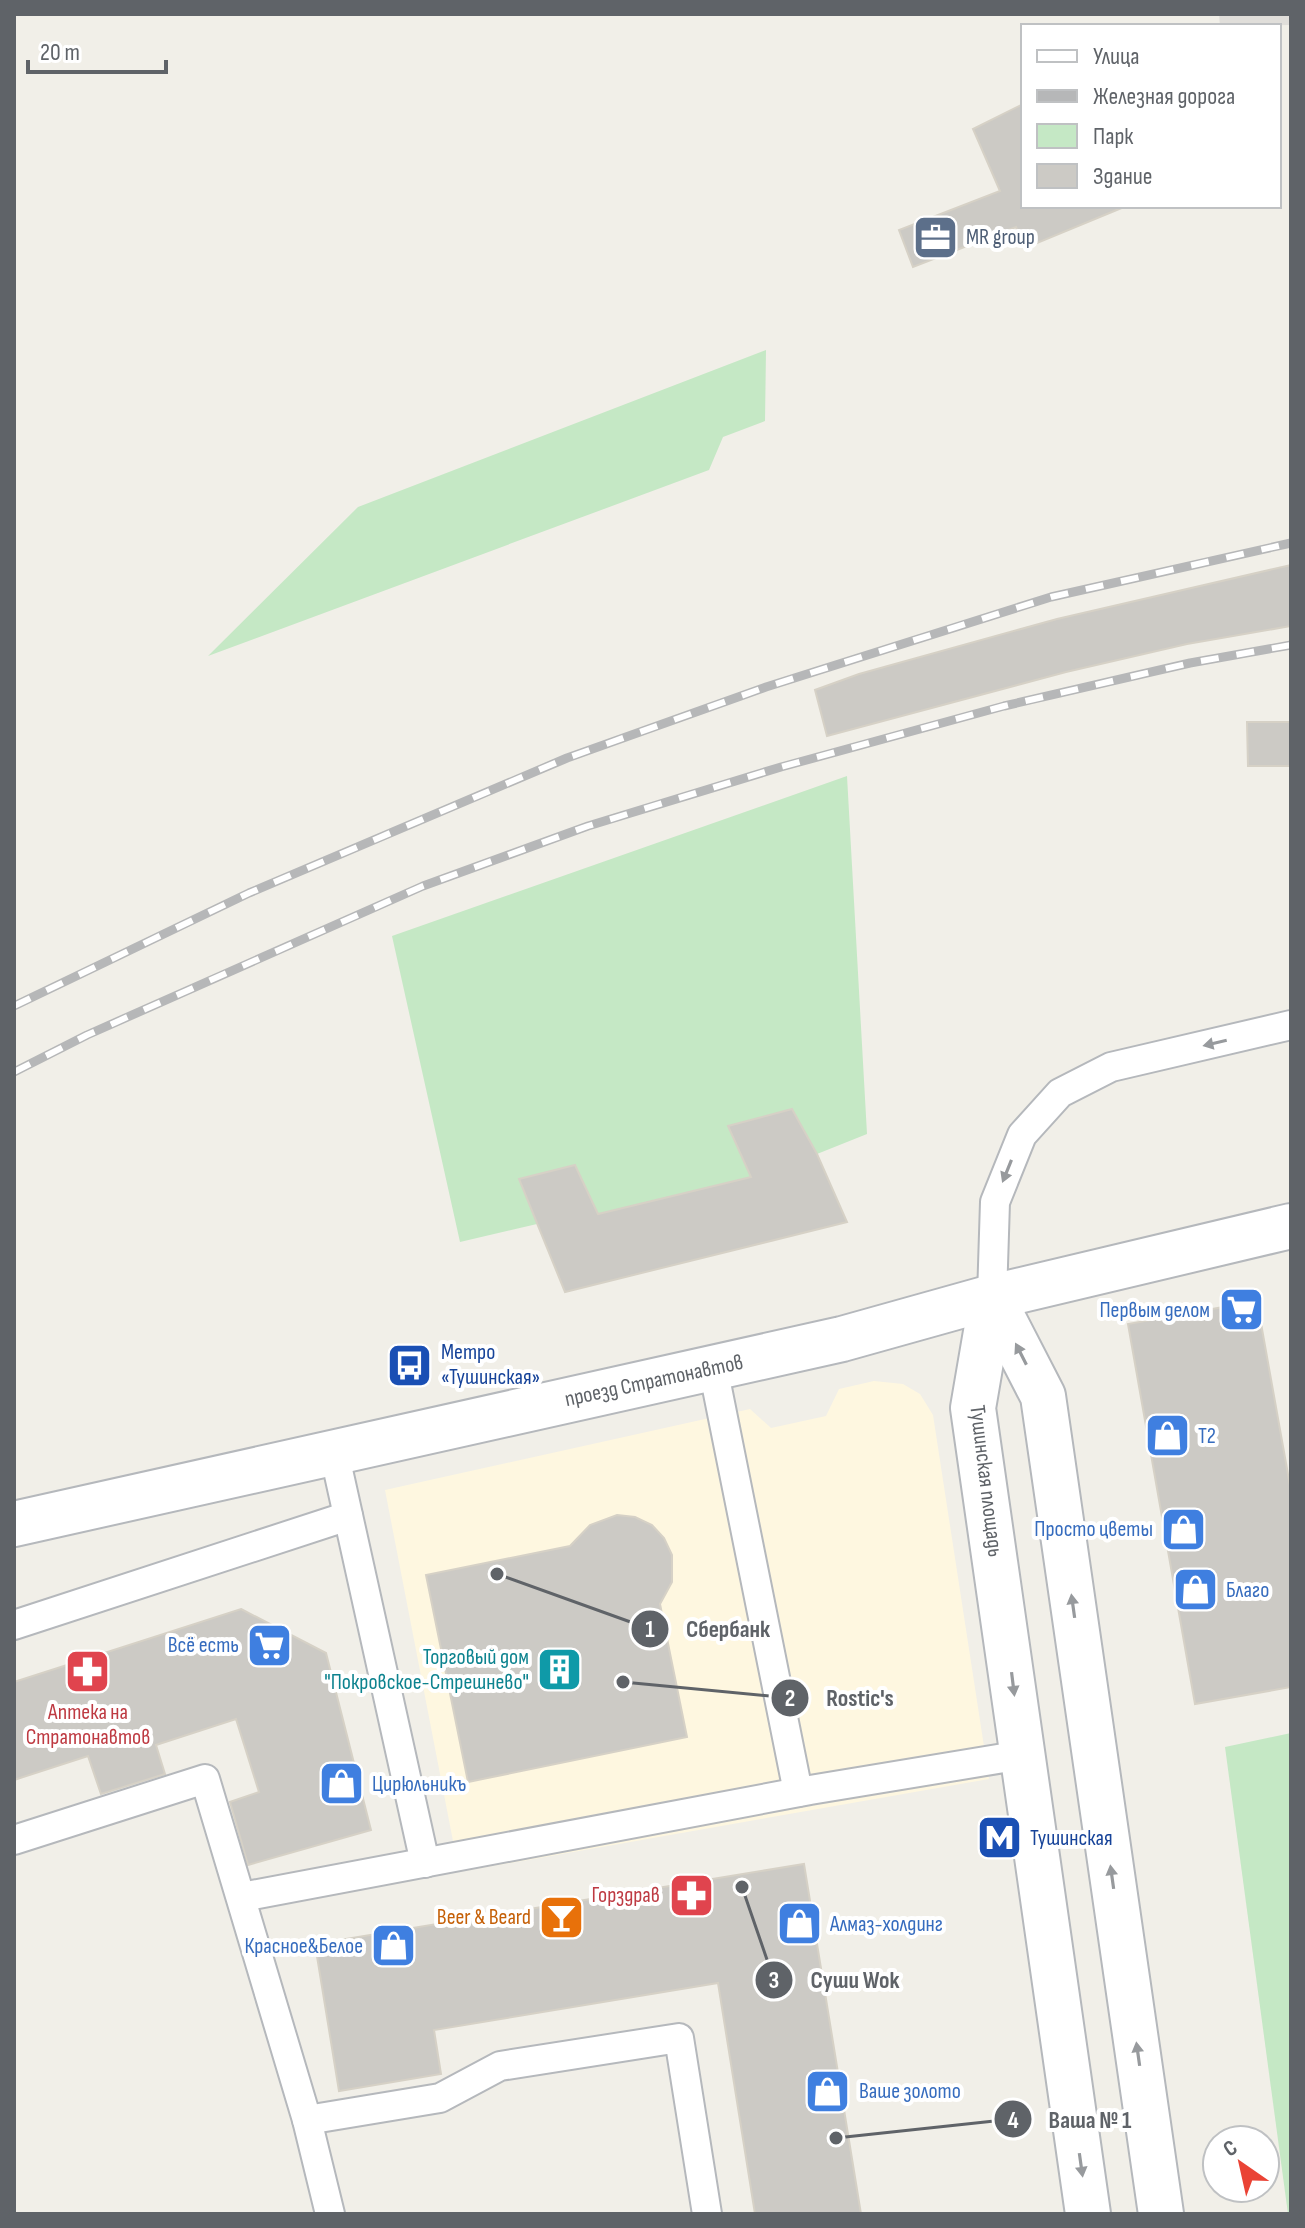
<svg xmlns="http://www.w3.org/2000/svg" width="1305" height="2228" font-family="'Sofia Sans Condensed',sans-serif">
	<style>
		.commercial { fill: #fef7e0 }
		.industrial { fill: #e0deda }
		.green { fill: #c5e8c5 }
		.building { fill: #cccac5; stroke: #d6d1c6; stroke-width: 2 }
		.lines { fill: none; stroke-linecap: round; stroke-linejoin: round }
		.lane-casing { stroke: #b5b8bc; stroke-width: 32 }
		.street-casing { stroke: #b5b8bc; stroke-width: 48 }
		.lane { stroke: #fff; stroke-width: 28 }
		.street { stroke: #fff; stroke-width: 44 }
		.rail-casing { stroke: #b6b7b8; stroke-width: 9 }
		.rail { stroke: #fff; stroke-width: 6; stroke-dasharray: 18; stroke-linecap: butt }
		.oneway { fill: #979a9d }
		.labels { text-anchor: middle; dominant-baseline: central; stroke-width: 8; stroke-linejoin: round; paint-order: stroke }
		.service-label { font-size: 22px; fill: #4e5e75; stroke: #fff; text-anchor: start }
		.shop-label { font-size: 22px; fill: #366cbe; stroke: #fff; text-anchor: start }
		.transit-label { font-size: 22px; fill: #164399; stroke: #fff; text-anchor: start }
		.street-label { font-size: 22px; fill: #5f6368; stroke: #fff }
		.culture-label { font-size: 22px; fill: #0d838f; stroke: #fff; text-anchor: end }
		.health-label { font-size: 22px; fill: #be3a42; stroke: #fff }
		.food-label { font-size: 22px; fill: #c56008; stroke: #fff; text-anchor: end }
		.leader { fill: none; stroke: #5f6368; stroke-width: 3 }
		.callout-dot { fill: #5f6368; stroke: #fff; stroke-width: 3 }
		.mark-label { font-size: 24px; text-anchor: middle; font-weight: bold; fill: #fff }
		.callout-label { font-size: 24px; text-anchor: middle; font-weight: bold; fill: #5f6368; stroke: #fff; stroke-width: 8; stroke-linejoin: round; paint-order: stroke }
	</style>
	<rect width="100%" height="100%" fill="#f1efe8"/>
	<polygon class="commercial" points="874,1381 903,1384 920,1394 933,1415 989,1779 459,1872 385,1490 750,1409 771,1428 826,1416 839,1389"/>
	<polygon class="industrial" points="1219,14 1291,14 1291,25 1220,26"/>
	<g class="green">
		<polygon points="766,350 765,421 723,437 709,470 208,656 358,507"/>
		<polygon points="847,776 867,1134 817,1154 792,1109 729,1126 751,1177 598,1214 575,1165 519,1179 537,1224 460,1242 392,936"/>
		<polygon points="1291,1733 1291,2214 1288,2214 1225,1747"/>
	</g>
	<g class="building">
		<polygon points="1023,104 1023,206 1124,207 1025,248 1016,227 913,267 899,230 1000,191 973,129"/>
		<polygon points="1291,565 1291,626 1187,644 1066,672 827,736 815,690 859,674 1057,619"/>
		<polygon points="1247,722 1291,722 1291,766 1248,766"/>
		<polygon points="792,1109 817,1154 847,1222 565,1292 519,1179 575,1165 598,1214 751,1177 728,1126"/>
		<polygon points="1257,1301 1291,1491 1291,1687 1195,1704 1128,1324"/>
		<polygon points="617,1515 635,1517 652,1525 664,1538 672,1555 672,1582 660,1604 687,1737 468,1782 426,1575 570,1546 590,1525"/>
		<polygon points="241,1609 326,1653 371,1830 248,1865 230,1802 259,1792 236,1719 156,1745 165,1774 101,1794 88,1756 14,1780 14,1682"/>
		<polygon points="804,1864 861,2214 755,2214 718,1983 434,2030 441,2074 339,2091 315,1944"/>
	</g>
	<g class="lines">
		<defs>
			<g id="lane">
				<polyline points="992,1297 995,1202 1022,1135 1060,1093 1111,1067 1291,1025"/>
				<polyline points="713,1368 798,1792"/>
				<polyline points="334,1452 425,1863"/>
				<polyline points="14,1625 348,1516"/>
				<polyline points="14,1840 205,1779 307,2120 330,2214"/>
				<polyline points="242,1897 810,1790 1022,1755"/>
				<polyline points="307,2120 440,2098 500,2066 679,2038 707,2214"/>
			</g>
			<g id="street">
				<polyline points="992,1297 1043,1396 1161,2214"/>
				<polyline points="992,1297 973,1408 1088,2214"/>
				<polyline points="14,1524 842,1339 992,1297 1291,1226"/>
			</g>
		</defs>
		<use href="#lane" class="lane-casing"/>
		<use href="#street" class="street-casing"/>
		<use href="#lane" class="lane"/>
		<use href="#street" class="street"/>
		<defs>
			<g id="rail">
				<polyline points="14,1006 249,893 567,758 766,687 1051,597 1291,543"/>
				<polyline points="14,1072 87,1035 423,886 588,826 781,767 1004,706 1190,663 1291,645"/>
			</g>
		</defs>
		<use href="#rail" class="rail-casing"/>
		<use href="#rail" class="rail"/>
	</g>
	<defs><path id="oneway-solid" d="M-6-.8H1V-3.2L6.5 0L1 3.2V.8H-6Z" transform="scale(2)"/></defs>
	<g class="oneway">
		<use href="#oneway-solid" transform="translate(1215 1043) rotate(167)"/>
		<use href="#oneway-solid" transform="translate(1007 1171) rotate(112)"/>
		<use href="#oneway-solid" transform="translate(1021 1354) rotate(-117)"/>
		<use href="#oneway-solid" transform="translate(1073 1606) rotate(-98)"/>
		<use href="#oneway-solid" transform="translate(1013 1684) rotate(83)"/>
		<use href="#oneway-solid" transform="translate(1112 1877) rotate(-98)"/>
		<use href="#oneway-solid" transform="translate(1138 2054) rotate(-98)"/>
		<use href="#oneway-solid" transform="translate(1081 2165) rotate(82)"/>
	</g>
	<defs>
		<symbol id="office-square" viewBox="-11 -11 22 22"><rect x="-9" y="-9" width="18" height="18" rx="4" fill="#5c6f8a" stroke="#fff"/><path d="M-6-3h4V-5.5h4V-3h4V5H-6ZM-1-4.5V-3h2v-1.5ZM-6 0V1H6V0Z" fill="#fff"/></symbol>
		<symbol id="supermarket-square" viewBox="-11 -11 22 22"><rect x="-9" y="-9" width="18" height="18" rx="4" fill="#3f7fe0" stroke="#fff"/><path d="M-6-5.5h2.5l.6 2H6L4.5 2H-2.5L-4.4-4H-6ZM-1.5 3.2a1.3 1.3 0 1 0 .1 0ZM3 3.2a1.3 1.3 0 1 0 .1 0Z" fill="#fff"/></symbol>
		<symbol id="bus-square" viewBox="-11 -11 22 22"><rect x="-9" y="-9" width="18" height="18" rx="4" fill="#1a4fb4" stroke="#fff"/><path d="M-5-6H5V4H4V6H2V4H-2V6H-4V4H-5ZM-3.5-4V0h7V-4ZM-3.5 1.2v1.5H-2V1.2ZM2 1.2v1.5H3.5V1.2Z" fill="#fff"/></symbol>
		<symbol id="shop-square" viewBox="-11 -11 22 22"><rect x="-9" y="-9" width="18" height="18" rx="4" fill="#3f7fe0" stroke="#fff"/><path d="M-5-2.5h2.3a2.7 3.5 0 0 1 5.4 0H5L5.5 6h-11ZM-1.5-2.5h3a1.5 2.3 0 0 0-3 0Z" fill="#fff"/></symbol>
		<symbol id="building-square" viewBox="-11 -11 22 22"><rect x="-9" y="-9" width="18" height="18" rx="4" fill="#0f9aa8" stroke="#fff"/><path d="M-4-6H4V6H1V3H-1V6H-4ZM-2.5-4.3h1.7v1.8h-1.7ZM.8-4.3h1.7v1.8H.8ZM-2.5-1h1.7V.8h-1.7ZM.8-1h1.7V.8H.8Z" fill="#fff"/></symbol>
		<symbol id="pharmacy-square" viewBox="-11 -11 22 22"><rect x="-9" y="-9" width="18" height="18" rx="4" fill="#e0444e" stroke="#fff"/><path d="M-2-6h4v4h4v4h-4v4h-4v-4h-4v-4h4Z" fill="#fff"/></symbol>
		<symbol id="metro-square" viewBox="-11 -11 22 22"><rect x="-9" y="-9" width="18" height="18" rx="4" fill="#1a4fb4" stroke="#fff"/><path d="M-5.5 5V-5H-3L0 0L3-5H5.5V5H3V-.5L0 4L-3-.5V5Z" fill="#fff"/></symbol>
		<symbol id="bar-square" viewBox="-11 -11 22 22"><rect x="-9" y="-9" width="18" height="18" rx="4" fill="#e8710a" stroke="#fff"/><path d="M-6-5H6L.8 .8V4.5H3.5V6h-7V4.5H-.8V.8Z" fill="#fff"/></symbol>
	</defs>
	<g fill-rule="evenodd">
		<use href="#office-square" x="910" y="212" width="51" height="51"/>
		<use href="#supermarket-square" x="1216" y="1284" width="51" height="51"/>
		<use href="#bus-square" x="384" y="1340" width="51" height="51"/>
		<use href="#shop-square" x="1142" y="1410" width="51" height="51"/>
		<use href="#shop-square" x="1158" y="1504" width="51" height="51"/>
		<use href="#shop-square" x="1170" y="1564" width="51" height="51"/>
		<use href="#supermarket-square" x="244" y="1620" width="51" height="51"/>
		<use href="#building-square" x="534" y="1644" width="51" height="51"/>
		<use href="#pharmacy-square" x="62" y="1646" width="51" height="51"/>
		<use href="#shop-square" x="316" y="1758" width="51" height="51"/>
		<use href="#metro-square" x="974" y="1812" width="51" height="51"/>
		<use href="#pharmacy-square" x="666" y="1870" width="51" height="51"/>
		<use href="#bar-square" x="536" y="1892" width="51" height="51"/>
		<use href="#shop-square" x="774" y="1898" width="51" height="51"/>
		<use href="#shop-square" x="368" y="1920" width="51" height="51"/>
		<use href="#shop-square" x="802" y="2066" width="51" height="51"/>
	</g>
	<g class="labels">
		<g class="service-label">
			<text x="966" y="237">MR group</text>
		</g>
		<g class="shop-label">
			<text x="1210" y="1310" text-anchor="end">Первым делом</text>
			<text x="1198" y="1436">T2</text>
			<text x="1153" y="1529" text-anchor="end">Просто цветы</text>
			<text x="1226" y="1590">Благо</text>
			<text x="239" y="1645" text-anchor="end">Всё есть</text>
			<text x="372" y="1784">Цирюльникъ</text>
			<text x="830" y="1924">Алмаз-холдинг</text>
			<text x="363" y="1946" text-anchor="end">Красное&amp;Белое</text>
			<text x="859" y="2091">Ваше золото</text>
		</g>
		<g class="transit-label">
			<text x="441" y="1352">Метро<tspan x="441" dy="25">«Тушинская»</tspan></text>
			<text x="1030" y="1838">Тушинская</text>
		</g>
		<g class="street-label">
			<text transform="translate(654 1381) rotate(-12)">проезд Стратонавтов</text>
			<text transform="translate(986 1481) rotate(83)">Тушинская площадь</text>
		</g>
		<g class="culture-label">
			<text x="529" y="1657">Торговый дом<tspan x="529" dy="25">"Покровское-Стрешнево"</tspan></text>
		</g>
		<g class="health-label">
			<text x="88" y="1712">Аптека на<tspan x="88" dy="25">Стратонавтов</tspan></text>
			<text x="660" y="1895" text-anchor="end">Горздрав</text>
		</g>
		<g class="food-label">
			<text x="531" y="1917">Beer &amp; Beard</text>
		</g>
	</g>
	<path class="leader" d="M497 1574L650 1629M623 1682L790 1698M742 1887L774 1980M836 2138L1013 2119"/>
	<g class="callout-dot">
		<circle cx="497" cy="1574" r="8"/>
		<circle cx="623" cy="1682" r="8"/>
		<circle cx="742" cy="1887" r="8"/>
		<circle cx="836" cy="2138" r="8"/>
		<circle cx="650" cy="1629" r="20"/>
		<circle cx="790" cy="1698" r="20"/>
		<circle cx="774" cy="1980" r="20"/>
		<circle cx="1013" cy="2119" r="20"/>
	</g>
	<g class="mark-label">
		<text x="650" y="1637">1</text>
		<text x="790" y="1706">2</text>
		<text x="774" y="1988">3</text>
		<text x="1013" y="2128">4</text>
	</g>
	<g class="callout-label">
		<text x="728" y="1637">Сбербанк</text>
		<text x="860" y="1706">Rostic's</text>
		<text x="855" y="1988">Суши Wok</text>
		<text x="1090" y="2128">Ваша № 1</text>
	</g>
	<rect width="1305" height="2228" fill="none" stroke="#5f6368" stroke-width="32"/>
	<rect x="1021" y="24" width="260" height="184" fill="#ffffff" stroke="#bfc1c3" stroke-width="2"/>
	<rect x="1037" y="50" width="40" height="12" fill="#ffffff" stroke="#bfc1c3" stroke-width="2"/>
	<text x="1093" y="64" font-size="24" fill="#5f6368">Улица</text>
	<rect x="1037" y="90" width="40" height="12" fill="#b6b7b8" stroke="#bfc1c3" stroke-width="2"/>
	<text x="1093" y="104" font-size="24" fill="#5f6368">Железная дорога</text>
	<rect x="1037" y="124" width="40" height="24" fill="#c5e8c5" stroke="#bfc1c3" stroke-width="2"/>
	<text x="1093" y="144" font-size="24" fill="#5f6368">Парк</text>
	<rect x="1037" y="164" width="40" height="24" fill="#cccac5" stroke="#bfc1c3" stroke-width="2"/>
	<text x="1093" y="184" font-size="24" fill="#5f6368">Здание</text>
	<g transform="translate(1241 2164) rotate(326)"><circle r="38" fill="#ffffff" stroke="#bfc1c3" stroke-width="2"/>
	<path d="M0-6L14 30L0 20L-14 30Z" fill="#ea4335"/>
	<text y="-12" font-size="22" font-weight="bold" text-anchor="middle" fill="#5f6368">С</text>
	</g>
	<path d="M28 60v12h138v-12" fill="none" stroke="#5f6368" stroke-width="4"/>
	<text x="40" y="60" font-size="24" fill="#5f6368" stroke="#ffffff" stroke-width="6" paint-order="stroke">20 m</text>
</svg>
